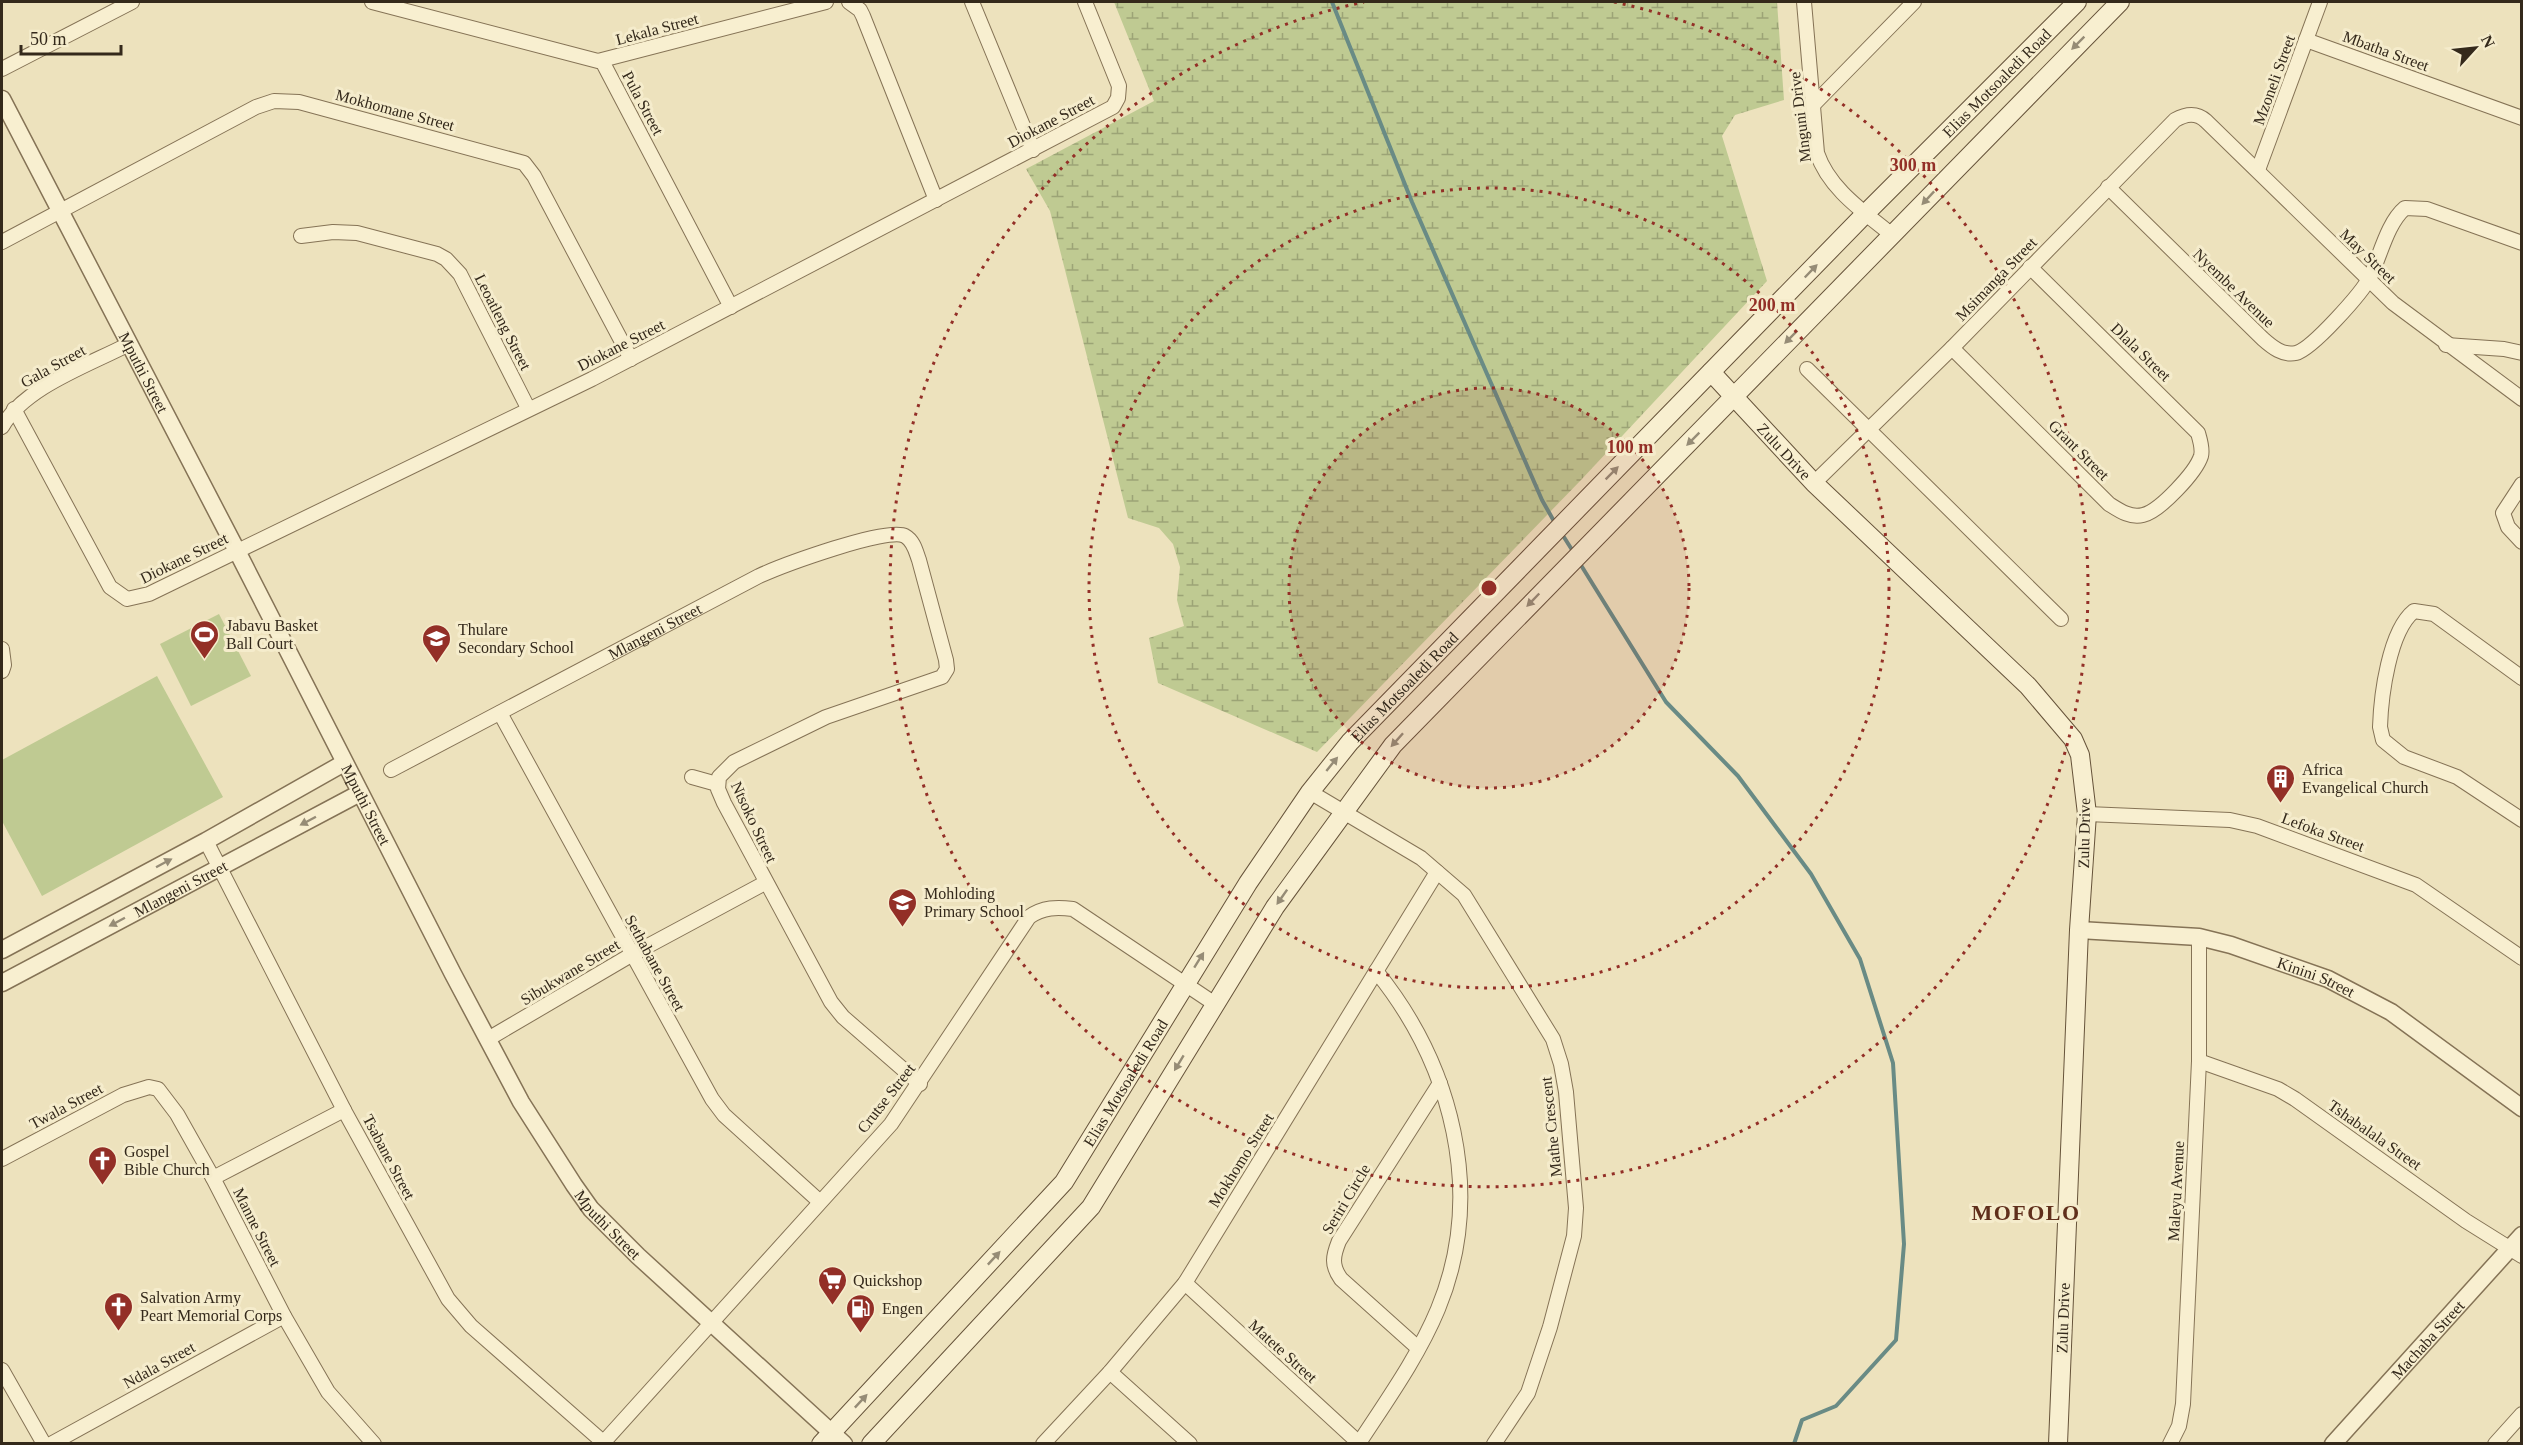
<svg xmlns="http://www.w3.org/2000/svg" width="2523" height="1445" font-family="'Times New Roman',serif">
	<style>
		.wetland { fill: url(#wetland-marsh) }
		.garden { fill: #bfca92 }
		.lines { fill: none; stroke-linecap: round; stroke-linejoin: round }
		.stream { stroke: #698b85; stroke-width: 4 }
		.minor-casing { stroke: #857356; stroke-width: 16 }
		.tertiary-casing { stroke: #857356; stroke-width: 19 }
		.secondary-casing { stroke: #66533a; stroke-width: 20 }
		.minor { stroke: #f8efd0; stroke-width: 14 }
		.tertiary { stroke: #f8efd0; stroke-width: 16 }
		.secondary { stroke: #f8efd0; stroke-width: 18 }
		.oneway { fill: #968c76 }
		.ring { fill: none; stroke: #932f27; stroke-width: 3; stroke-dasharray: 3 6 }
		.labels { text-anchor: middle; dominant-baseline: central; stroke-width: 6; stroke-linejoin: round; paint-order: stroke }
		.street-label { font-size: 16px; fill: #34291b; stroke: #f5eccc }
		.poi-label { font-size: 16px; fill: #34291b; stroke: #f5eccc; text-anchor: start }
		.district-label { font-size: 22px; font-weight: bold; letter-spacing: 1.5px; fill: #602f1b; stroke: #f5eccc }
		.centre { fill: #932f27; stroke: #f5eccc; stroke-width: 3 }
		.ring-label { font-size: 18px; text-anchor: middle; font-weight: bold; fill: #932f27; stroke: #f5eccc; stroke-width: 6; stroke-linejoin: round; paint-order: stroke }
	</style>
	<defs>
		<pattern id="wetland-marsh" width="20" height="14" patternUnits="userSpaceOnUse" patternTransform="scale(1.5)"><rect width="20" height="14" fill="#bfca92"/><path d="M1 5h8M5 5V1M11 12h8M15 12V8" fill="none" stroke="#9ca476"/></pattern>
	</defs>
	<rect width="100%" height="100%" fill="#ede2bd"/>
	<polygon class="wetland" points="1114,2 1777,2 1784,100 1735,115 1722,136 1767,281 1581,480 1317,752 1158,683 1149,638 1184,626 1177,600 1180,567 1173,544 1159,528 1128,518 1050,211 1026,169 1154,101"/>
	<g class="garden">
		<polygon points="219,614 251,676 191,706 160,644"/>
		<polygon points="157,676 223,797 42,896 2,821 2,760"/>
	</g>
	<g class="lines">
		<g class="stream">
			<polyline points="1332,2 1412,202 1542,500 1555,523"/>
			<polyline points="1562,534 1574,553"/>
			<polyline points="1579,562 1666,702 1738,776 1811,874 1860,959 1893,1063 1904,1244 1896,1340 1836,1406 1802,1420 1794,1444"/>
		</g>
		<defs>
			<g id="minor">
				<polyline points="372,2 598,61 826,2"/>
				<polyline points="849,2 860,10 863,16 936,200"/>
				<polyline points="972,2 1033,150"/>
				<path d="M1804 2 1817 153C1829 189 1864 212 1892 235"/>
				<polyline points="2306,40 2522,118"/>
				<polyline points="602,61 731,307"/>
				<polyline points="2,69 132,2"/>
				<polyline points="1813,105 1914,2"/>
				<polyline points="2258,170 2320,2"/>
				<path d="M2108 187 2263 339C2272 347 2283 356 2296 353 2312 349 2362 293 2370 277 2380 257 2387 223 2405 208L2427 209 2522 243"/>
				<polyline points="301,236 333,232 357,233 437,254 446,259 460,274 528,408"/>
				<polyline points="2,242 256,107 274,101 299,102 524,163 534,176 631,359"/>
				<polyline points="2446,345 2504,349 2522,353"/>
				<path d="M1952 348 2109 504C2120 511 2130 518 2143 515 2160 511 2196 472 2201 456 2203 449 2200 440 2198 433L2030 267"/>
				<polyline points="1807,369 2061,619"/>
				<polyline points="14,409 110,587 127,599 149,594 592,379 1113,107 1118,98 1119,86 1085,2"/>
				<path d="M2 427C24 387 89 365 129 344"/>
				<path d="M1814 483 1952 348 2175 120C2186 114 2196 112 2206 121L2393 303 2522 399"/>
				<polyline points="2522,484 2503,513 2508,527 2522,542"/>
				<polyline points="2,649 4,665 2,671"/>
				<path d="M2522 678 2434 614 2414 611C2389 631 2381 696 2380 727L2383 740 2404 757 2457 777 2522 820"/>
				<polyline points="500,713 712,1099 724,1115 819,1201"/>
				<path id="s1" d="M391 770 759 576C781 566 888 526 905 536 914 541 916 552 919 560L946 660 947 669 942 677 826 717 734 762 719 777 718 789 724 803 831 1002 843 1017 920 1084"/>
				<polyline points="692,777 717,784"/>
				<polyline points="1310,792 1421,858 1464,895 1553,1039 1561,1064 1566,1092 1576,1208 1574,1236 1550,1327 1528,1393 1494,1444"/>
				<polyline points="2087,814 2230,820 2257,826 2416,885 2522,958"/>
				<polyline points="206,841 344,1110 448,1299 471,1326 603,1442"/>
				<polyline points="488,1039 631,955 765,883"/>
				<polyline points="2199,1061 2278,1089 2295,1099 2466,1221 2522,1256"/>
				<polyline points="2,1159 123,1095 149,1087 158,1089 177,1114 213,1178 284,1316 328,1392 374,1444"/>
				<polyline points="213,1178 344,1110"/>
				<polyline points="1185,1283 1360,1444"/>
				<path d="M1418 1348 1341 1279C1331 1265 1333 1256 1339 1241L1440 1083"/>
				<polyline points="2,1370 44,1444"/>
				<polyline points="1110,1372 1190,1444"/>
				<path d="M1359 1443C1387 1400 1418 1357 1438 1309 1486 1193 1452 1065 1376 971"/>
				<polyline points="51,1444 284,1316"/>
				<path d="M602 1444 891 1124 1029 917C1043 907 1057 907 1073 909L1215 1004"/>
				<polyline points="1043,1444 1110,1372 1185,1283 1437,872"/>
				<polyline points="2170,1444 2179,1426 2183,1404 2199,1061 2199,937"/>
				<polyline points="2495,1444 2522,1414"/>
			</g>
			<g id="tertiary">
				<path id="s2" d="M2 99 237 551 453 974 521 1102 574 1185 591 1209 638 1256 844 1444"/>
				<path id="s3" d="M2079 930 2199 937 2231 945 2328 979 2391 1012 2522 1108"/>
				<polyline points="2,950 206,841 344,763"/>
				<path id="s4" d="M2 983 360 793"/>
				<path id="s5" d="M2333 1444 2522 1235"/>
			</g>
			<g id="secondary">
				<path id="s6" d="M1711 372 1814 483 2028 686 2073 739 2080 755 2087 814 2079 930 2058 1444"/>
				<path id="s7" d="M821 1444 1064 1182 1248 883 1310 792 1350 742 1866 213 2077 2"/>
				<polyline points="871,1444 1091,1207 1275,907 1393,745 2120,2"/>
			</g>
		</defs>
		<use href="#minor" class="minor-casing"/>
		<use href="#tertiary" class="tertiary-casing"/>
		<use href="#secondary" class="secondary-casing"/>
		<use href="#minor" class="minor"/>
		<use href="#tertiary" class="tertiary"/>
		<use href="#secondary" class="secondary"/>
	</g>
	<defs><path id="oneway-solid" d="M-6-.8H1V-3.2L6.5 0L1 3.2V.8H-6Z" transform="scale(1.5)"/></defs>
	<g class="oneway">
		<use href="#oneway-solid" transform="translate(2078 43) rotate(135)"/>
		<use href="#oneway-solid" transform="translate(1928 198) rotate(133)"/>
		<use href="#oneway-solid" transform="translate(1811 271) rotate(-46)"/>
		<use href="#oneway-solid" transform="translate(1791 337) rotate(135)"/>
		<use href="#oneway-solid" transform="translate(1693 439) rotate(135)"/>
		<use href="#oneway-solid" transform="translate(1612 473) rotate(-45)"/>
		<use href="#oneway-solid" transform="translate(1533 600) rotate(134)"/>
		<use href="#oneway-solid" transform="translate(1397 740) rotate(132)"/>
		<use href="#oneway-solid" transform="translate(1332 764) rotate(-51)"/>
		<use href="#oneway-solid" transform="translate(308 821) rotate(152)"/>
		<use href="#oneway-solid" transform="translate(164 863) rotate(-28)"/>
		<use href="#oneway-solid" transform="translate(1282 897) rotate(125)"/>
		<use href="#oneway-solid" transform="translate(117 922) rotate(152)"/>
		<use href="#oneway-solid" transform="translate(1199 960) rotate(-58)"/>
		<use href="#oneway-solid" transform="translate(1179 1063) rotate(121)"/>
		<use href="#oneway-solid" transform="translate(994 1258) rotate(-47)"/>
		<use href="#oneway-solid" transform="translate(861 1401) rotate(-47)"/>
	</g>
	<circle cx="1489" cy="588" r="200" fill="#932f27" fill-opacity=".12"/>
	<g class="ring">
		<circle cx="1489" cy="588" r="200"/>
		<circle cx="1489" cy="588" r="400"/>
		<path d="M1614 2A599 599 0 1 1 1364 2"/>
	</g>
	<defs>
		<symbol id="stadium-pin" viewBox="-11 -11 22 30"><path d="M0 17L-7.5 6A9.5 9.5 0 1 1 7.5 6Z" fill="#932f27" stroke="#f5eccc"/><path d="M0-5a6.5 5 0 1 0 0 10a6.5 5 0 1 0 0-10ZM-3.5-1.8h7v3.6h-7Z" fill="#fff"/></symbol>
		<symbol id="school-pin" viewBox="-11 -11 22 30"><path d="M0 17L-7.5 6A9.5 9.5 0 1 1 7.5 6Z" fill="#932f27" stroke="#f5eccc"/><path d="M0-5L7-2L0 1L-7-2ZM-4 1L0 2.5L4 1V4Q0 6-4 4Z" fill="#fff"/></symbol>
		<symbol id="building-pin" viewBox="-11 -11 22 30"><path d="M0 17L-7.5 6A9.5 9.5 0 1 1 7.5 6Z" fill="#932f27" stroke="#f5eccc"/><path d="M-4-6H4V6H1V3H-1V6H-4ZM-2.5-4.3h1.7v1.8h-1.7ZM.8-4.3h1.7v1.8H.8ZM-2.5-1h1.7V.8h-1.7ZM.8-1h1.7V.8H.8Z" fill="#fff"/></symbol>
		<symbol id="church-pin" viewBox="-11 -11 22 30"><path d="M0 17L-7.5 6A9.5 9.5 0 1 1 7.5 6Z" fill="#932f27" stroke="#f5eccc"/><path d="M-1.2-6h2.4v3.5h3.3v2.4h-3.3V6h-2.4V-.1h-3.3v-2.4h3.3Z" fill="#fff"/></symbol>
		<symbol id="supermarket-pin" viewBox="-11 -11 22 30"><path d="M0 17L-7.5 6A9.5 9.5 0 1 1 7.5 6Z" fill="#932f27" stroke="#f5eccc"/><path d="M-6-5.5h2.5l.6 2H6L4.5 2H-2.5L-4.4-4H-6ZM-1.5 3.2a1.3 1.3 0 1 0 .1 0ZM3 3.2a1.3 1.3 0 1 0 .1 0Z" fill="#fff"/></symbol>
		<symbol id="fuel-pin" viewBox="-11 -11 22 30"><path d="M0 17L-7.5 6A9.5 9.5 0 1 1 7.5 6Z" fill="#932f27" stroke="#f5eccc"/><path d="M-5.5-6h7V0h2V4h1.3V-2.5L3-4.5l.8-.8L6-3V5H2.5V1h-1V6h-7ZM-4.2-4.7v3.2H.2V-4.7Z" fill="#fff"/></symbol>
	</defs>
	<g fill-rule="evenodd">
		<use href="#stadium-pin" x="188" y="618" width="33" height="45"/>
		<use href="#school-pin" x="420" y="622" width="33" height="45"/>
		<use href="#building-pin" x="2264" y="762" width="33" height="45"/>
		<use href="#school-pin" x="886" y="886" width="33" height="45"/>
		<use href="#church-pin" x="86" y="1144" width="33" height="45"/>
		<use href="#supermarket-pin" x="816" y="1264" width="33" height="45"/>
		<use href="#church-pin" x="102" y="1290" width="33" height="45"/>
		<use href="#fuel-pin" x="844" y="1292" width="33" height="45"/>
	</g>
	<g class="labels">
		<g class="street-label">
			<text transform="translate(657 29) rotate(-15)">Lekala Street</text>
			<text transform="translate(2386 51) rotate(20)">Mbatha Street</text>
			<text transform="translate(2274 80) rotate(-70)">Mzoneli Street</text>
			<text stroke="none"><textPath href="#s7" startOffset="1806">Elias Motsoaledi Road</textPath></text>
			<text transform="translate(643 103) rotate(62)">Pula Street</text>
			<text transform="translate(395 110) rotate(15)">Mokhomane Street</text>
			<text transform="translate(1800 117) rotate(-97)">Mnguni Drive</text>
			<text transform="translate(1051 121) rotate(-28)">Diokane Street</text>
			<text transform="translate(2368 256) rotate(44)">May Street</text>
			<text transform="translate(1996 279) rotate(-46)">Msimanga Street</text>
			<text transform="translate(2234 288) rotate(44)">Nyembe Avenue</text>
			<text transform="translate(503 322) rotate(63)">Leoatleng Street</text>
			<text transform="translate(621 345) rotate(-27)">Diokane Street</text>
			<text transform="translate(2141 352) rotate(44)">Dlala Street</text>
			<text transform="translate(53 366) rotate(-29)">Gala Street</text>
			<text stroke="none"><textPath href="#s2" startOffset="308">Mputhi Street</textPath></text>
			<text transform="translate(2079 450) rotate(45)">Grant Street</text>
			<text stroke="none"><textPath href="#s6" startOffset="108">Zulu Drive</textPath></text>
			<text transform="translate(184 558) rotate(-26)">Diokane Street</text>
			<text stroke="none"><textPath href="#s1" startOffset="298">Mlangeni Street</textPath></text>
			<text stroke="none"><textPath href="#s7" startOffset="960">Elias Motsoaledi Road</textPath></text>
			<text stroke="none"><textPath href="#s2" startOffset="794">Mputhi Street</textPath></text>
			<text transform="translate(754 822) rotate(65)">Ntsoko Street</text>
			<text transform="translate(2323 832) rotate(20)">Lefoka Street</text>
			<text transform="translate(2084 833) rotate(-89)">Zulu Drive</text>
			<text stroke="none"><textPath href="#s4" startOffset="202">Mlangeni Street</textPath></text>
			<text transform="translate(655 963) rotate(61)">Sethabane Street</text>
			<text transform="translate(570 972) rotate(-31)">Sibukwane Street</text>
			<text stroke="none"><textPath href="#s3" startOffset="244">Kinini Street</textPath></text>
			<text stroke="none"><textPath href="#s7" startOffset="474">Elias Motsoaledi Road</textPath></text>
			<text transform="translate(886 1098) rotate(-52)">Crutse Street</text>
			<text transform="translate(66 1106) rotate(-28)">Twala Street</text>
			<text transform="translate(1551 1127) rotate(-96)">Mathe Crescent</text>
			<text transform="translate(2375 1135) rotate(35)">Tshabalala Street</text>
			<text transform="translate(389 1157) rotate(62)">Tsabane Street</text>
			<text transform="translate(1241 1160) rotate(-58)">Mokhomo Street</text>
			<text transform="translate(2176 1191) rotate(-87)">Maleyu Avenue</text>
			<text transform="translate(1346 1199) rotate(-59)">Seriri Circle</text>
			<text stroke="none"><textPath href="#s2" startOffset="1280">Mputhi Street</textPath></text>
			<text transform="translate(257 1227) rotate(63)">Manne Street</text>
			<text transform="translate(2063 1318) rotate(-88)">Zulu Drive</text>
			<text stroke="none"><textPath href="#s5" startOffset="141">Machaba Street</textPath></text>
			<text transform="translate(1283 1351) rotate(42)">Matete Street</text>
			<text transform="translate(159 1365) rotate(-29)">Ndala Street</text>
		</g>
		<g class="poi-label">
			<text x="226" y="625">Jabavu Basket<tspan x="226" dy="18">Ball Court</tspan></text>
			<text x="458" y="629">Thulare<tspan x="458" dy="18">Secondary School</tspan></text>
			<text x="2302" y="769">Africa<tspan x="2302" dy="18">Evangelical Church</tspan></text>
			<text x="924" y="893">Mohloding<tspan x="924" dy="18">Primary School</tspan></text>
			<text x="124" y="1151">Gospel<tspan x="124" dy="18">Bible Church</tspan></text>
			<text x="853" y="1280">Quickshop</text>
			<text x="140" y="1297">Salvation Army<tspan x="140" dy="18">Peart Memorial Corps</tspan></text>
			<text x="882" y="1308">Engen</text>
		</g>
		<g class="district-label">
			<text x="2026" y="1212">MOFOLO</text>
		</g>
	</g>
	<circle cx="1489" cy="588" r="9" class="centre"/>
	<g class="ring-label">
		<text x="1913" y="171">300 m</text>
		<text x="1772" y="311">200 m</text>
		<text x="1630" y="453">100 m</text>
	</g>
	<rect width="2523" height="1445" fill="none" stroke="#34291b" stroke-width="6"/>
	<g transform="translate(2475 48) rotate(63)" stroke="#f5eccc" stroke-width="4.5" paint-order="stroke">
	<path d="M0-4.5L10 22L0 15L-10 22Z" fill="#34291b"/>
	<text y="-9" font-size="16" font-weight="bold" text-anchor="middle" fill="#34291b">N</text>
	</g>
	<path d="M21 45v9h100v-9" fill="none" stroke="#34291b" stroke-width="3"/>
	<text x="30" y="45" font-size="18" fill="#34291b" stroke="#f5eccc" stroke-width="4.5" paint-order="stroke">50 m</text>
</svg>
